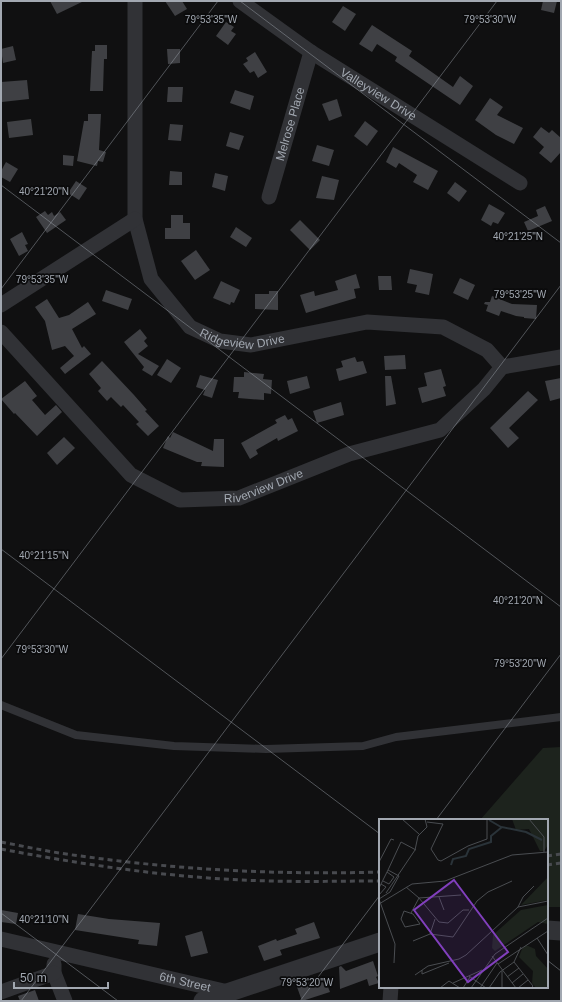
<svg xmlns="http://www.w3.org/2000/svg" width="562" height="1002" font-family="Arial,sans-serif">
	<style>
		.green { fill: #1d231d }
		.building { fill: #3f4044 }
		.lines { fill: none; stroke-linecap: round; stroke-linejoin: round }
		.service { stroke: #313236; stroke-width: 8 }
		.minor { stroke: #313236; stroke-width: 15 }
		.tertiary { stroke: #313236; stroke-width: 19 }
		.rail { stroke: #484a4f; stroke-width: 3; stroke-dasharray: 5 4; stroke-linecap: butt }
		.ticks { fill: none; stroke: #a2a8b1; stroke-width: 1; stroke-opacity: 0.45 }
		.labels { text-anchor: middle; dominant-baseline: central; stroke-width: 3.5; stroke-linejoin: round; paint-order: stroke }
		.street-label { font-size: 12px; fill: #a2a8b1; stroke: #0b0b0c }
		.inset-river { fill: none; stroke: #2a3339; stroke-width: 2 }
		.inset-road { fill: none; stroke: #4a4d51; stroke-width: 1 }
		.view { fill: #813fbd; fill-opacity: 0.15; stroke: #813fbd; stroke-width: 2 }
		.inset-edge { fill: none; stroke: #a2a8b1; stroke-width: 2 }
		.ticks-label { font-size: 10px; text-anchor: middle; fill: #a2a8b1; stroke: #0b0b0c; stroke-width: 3.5; stroke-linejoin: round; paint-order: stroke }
	</style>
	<rect width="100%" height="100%" fill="#101011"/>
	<polygon class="green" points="561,747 561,907 547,907 547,820 480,820 543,748"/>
	<g class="building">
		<polygon points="50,1 84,1 57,14"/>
		<polygon points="165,1 182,1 187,9 175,16"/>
		<polygon points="543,1 557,1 554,13 541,10"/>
		<polygon points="343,6 356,14 345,31 332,22"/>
		<polygon points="226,22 234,27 231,31 236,34 228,45 216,36"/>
		<polygon points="372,25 412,51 409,56 453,87 460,76 473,86 460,105 395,61 397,57 377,44 372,52 359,44"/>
		<polygon points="95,45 107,45 107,59 104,59 103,91 90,91 92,51 95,51"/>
		<polygon points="13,46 16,60 3,63 1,49"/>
		<polygon points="167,49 180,49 180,63 168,64"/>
		<polygon points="255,52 267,72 258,78 254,71 250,73 243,64 248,61 246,58"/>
		<polygon points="27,80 29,99 2,102 1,82"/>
		<polygon points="168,87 183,87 182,102 167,102"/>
		<polygon points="235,90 254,96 250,110 230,103"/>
		<polygon points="490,98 503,107 497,115 523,128 514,144 496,135 475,120"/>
		<polygon points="337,99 342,116 329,121 322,104"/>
		<polygon points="88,114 101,114 99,150 106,152 103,162 98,161 97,166 77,161 84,121 88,121"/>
		<polygon points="31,119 33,135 9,138 7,122"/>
		<polygon points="365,121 378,131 367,146 354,136"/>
		<polygon points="170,124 183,125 181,141 168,140"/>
		<polygon points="541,127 549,133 552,130 561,138 561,152 551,163 539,153 544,147 533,137"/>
		<polygon points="230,132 244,136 239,150 226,146"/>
		<polygon points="317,145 334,150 329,166 312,161"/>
		<polygon points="393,147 438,171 428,190 413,182 417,175 399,163 396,168 386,162"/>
		<polygon points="63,155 74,156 73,166 63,165"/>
		<polygon points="6,162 18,169 10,182 1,177 1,171"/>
		<polygon points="170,171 182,172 182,185 169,185"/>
		<polygon points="215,173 228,176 225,191 212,187"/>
		<polygon points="322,176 339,180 334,200 316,198"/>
		<polygon points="76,181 87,188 79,200 68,193"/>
		<polygon points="455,182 467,191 459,202 447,193"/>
		<polygon points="489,204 505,213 498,224 493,222 491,226 481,220"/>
		<polygon points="545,206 552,221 528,231 524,222 538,216 536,210"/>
		<polygon points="45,211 48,215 52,212 54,216 60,212 66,220 47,233 36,217"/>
		<polygon points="171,215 183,215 183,223 190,223 190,239 165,239 165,228 171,228"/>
		<polygon points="300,220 320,240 310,250 290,230"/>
		<polygon points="236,227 252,238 246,247 230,237"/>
		<polygon points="22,232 28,244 25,245 28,251 19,256 10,239"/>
		<polygon points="196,250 210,270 195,280 181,261"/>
		<polygon points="410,269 433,274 429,295 415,292 417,285 407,283"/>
		<polygon points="356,274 360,288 354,289 356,298 306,313 300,295 314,291 315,296 338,290 335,281"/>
		<polygon points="378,276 391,276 392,290 379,290"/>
		<polygon points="460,278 475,285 468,300 453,293"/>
		<polygon points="221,281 240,290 234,303 231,302 230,305 213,298"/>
		<polygon points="106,290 132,299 128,310 102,301"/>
		<polygon points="269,291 278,291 278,310 255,309 255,294 269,294"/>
		<polygon points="492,296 512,304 537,305 536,319 524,318 524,317 516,316 501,311 499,316 486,311 488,305 484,304 485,302 490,302"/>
		<polygon points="47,299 59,318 69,315 88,302 96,314 72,329 82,348 84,346 91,354 65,374 60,368 74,356 65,346 52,350 45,321 35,307"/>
		<polygon points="140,329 147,338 144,341 148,346 138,354 159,366 152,376 142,370 144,367 124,342"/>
		<polygon points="405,355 406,369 385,370 384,356"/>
		<polygon points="355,357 357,362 363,361 367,373 339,381 336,369 343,367 341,361"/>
		<polygon points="167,359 181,368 171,383 157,375"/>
		<polygon points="102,361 134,395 147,410 145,411 159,426 148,436 136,424 139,422 123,405 121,407 111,397 107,401 98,391 101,388 89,374"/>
		<polygon points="441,369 446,386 443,387 446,396 422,403 418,388 427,386 424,373"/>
		<polygon points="244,372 264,374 263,379 272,380 271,394 264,393 264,400 238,398 239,392 233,392 234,377 244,377"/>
		<polygon points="200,375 218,380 212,398 203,395 205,390 196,387"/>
		<polygon points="307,376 310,388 290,394 287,381"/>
		<polygon points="385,376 391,376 396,404 386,406"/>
		<polygon points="561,378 561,398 550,401 545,381"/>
		<polygon points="25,381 37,396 32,400 45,415 56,405 62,412 37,436 15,413 14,414 1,399"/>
		<polygon points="528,391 538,400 509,428 519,438 508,448 490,428"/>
		<polygon points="341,402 344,415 317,423 313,411"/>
		<polygon points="285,415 288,420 292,418 298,431 278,441 277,438 256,450 258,454 250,459 241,443 277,423 275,420"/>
		<polygon points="173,432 213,451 214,439 224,439 224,467 201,466 202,462 197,462 163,448 168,436 170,438"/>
		<polygon points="64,437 75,448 57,465 47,453"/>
		<polygon points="1,910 18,913 16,924 1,922"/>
		<polygon points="78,914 109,919 160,923 157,946 138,944 139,940 75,930"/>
		<polygon points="314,922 320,938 280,950 282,955 264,961 258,946 276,939 277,941 297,934 295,929"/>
		<polygon points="202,931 208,953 191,957 185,936"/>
		<polygon points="373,961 378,976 376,977 379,983 369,986 367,979 340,989 339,967 341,966 346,971"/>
		<polygon points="324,977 330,992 302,1001 297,987"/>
		<polygon points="35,990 39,1001 20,1001 18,996"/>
	</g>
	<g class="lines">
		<polyline class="service" points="1,705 76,735 174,746 266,749 363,746 396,737 561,717"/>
		<g class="minor">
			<path id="s1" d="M135 1V219L151 279 190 327 220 341 251 345 367 322 443 327 487 350 502 367"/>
			<path id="s2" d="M240 1 311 52 520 183"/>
			<path id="s3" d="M269 197 311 52"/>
			<polyline points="1,305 135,219"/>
			<path id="s4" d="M1 332 131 475 180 500 239 498 349 454 440 430 484 389 502 367 561 357"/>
			<path id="s5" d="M1 939 228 992"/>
			<polyline points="54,964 54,973 65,1001"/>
			<polyline points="1,992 54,973"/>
			<polyline points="390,1001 391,987"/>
		</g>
		<g class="tertiary">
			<polyline points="547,930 561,931"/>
			<polyline points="203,1001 380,942"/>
		</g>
		<g class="rail">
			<path d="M1 842C28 847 54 853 81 856 180 870 280 875 380 872"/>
			<path d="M1 849C90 866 180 879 271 881 307 882 344 881 380 881"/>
			<polyline points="547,856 561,854"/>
			<polyline points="547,865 561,863"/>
		</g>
	</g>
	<path class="ticks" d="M240 1 561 243M1 185 561 607M1 289 218 1M1 549 380 834M1 659 497 1M436 820 561 654M1 913 118 1001M547 960 561 971M21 1001 561 285M300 1001 380 895"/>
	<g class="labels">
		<g class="street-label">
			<text stroke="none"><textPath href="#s2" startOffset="167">Valleyview Drive</textPath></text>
			<text stroke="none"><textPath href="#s3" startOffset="76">Melrose Place</textPath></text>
			<text stroke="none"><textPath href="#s1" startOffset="397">Ridgeview Drive</textPath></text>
			<text stroke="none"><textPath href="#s4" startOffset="334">Riverview Drive</textPath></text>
			<text stroke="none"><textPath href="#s5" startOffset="189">6th Street</textPath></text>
		</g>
	</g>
	<g transform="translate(379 819)">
		<rect width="169" height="169" fill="#101011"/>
		<path d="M133 0H169V26L165 32H161L150 10 137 11ZM169 58V81L142 86ZM169 86V105L159 103 116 132 113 129 114 116 142 91ZM147 126 156 130 157 137 169 150V169H157L153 164 154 152 140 138 143 130Z" fill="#1d231d"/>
		<path class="inset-river" d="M110 1 122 8M72 46 74 40 87 37 90 30 112 23V17L123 8 147 13 163 21"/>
		<path class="inset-road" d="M23 0 40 15M150 0 165 18V33M48 3 64 5 52 30 59 41 62 42 89 27 108 20V0M0 43 12 20 15 21M9 51 22 23 37 31M4 62 10 65 15 58 8 53M27 68 40 79 60 103 69 104 84 91H90M0 69 9 51 20 57M7 74 36 31 39 17 48 8 46 0M0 76 7 68 2 65M60 78 65 91M0 80 16 125 15 144M0 80 11 73 20 57M0 85 33 65 66 62 133 36 169 33M139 88 144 78 155 67M25 92 34 95 41 105 26 108 22 100ZM32 94 40 79 82 76M51 115 74 118 98 82 109 73 133 62M158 119 169 136M34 122 51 115 56 100M113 137 137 169M135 143 154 167 152 169M119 145 169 112M43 151V155L70 144M123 152V169M36 156 49 147 80 140 87 136 139 88 169 82M90 157 107 169M128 158 140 149M74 164 103 151M133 164 144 155M61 169 70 162 81 169M84 169 91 158M92 169 116 135 169 99M101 169 118 144M110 169 121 153 135 143 142 128M139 169 149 161"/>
		<path class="view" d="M75 61 129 133 89 163 35 91Z"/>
		<rect width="169" height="169" class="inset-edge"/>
	</g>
	<g class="ticks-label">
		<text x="211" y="23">79°53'35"W</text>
		<text x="490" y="23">79°53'30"W</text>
		<text x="44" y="195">40°21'20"N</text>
		<text x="518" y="240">40°21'25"N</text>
		<text x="42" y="283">79°53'35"W</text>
		<text x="520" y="298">79°53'25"W</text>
		<text x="44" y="559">40°21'15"N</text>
		<text x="518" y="604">40°21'20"N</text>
		<text x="42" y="653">79°53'30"W</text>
		<text x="520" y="667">79°53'20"W</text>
		<text x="44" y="923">40°21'10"N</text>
		<text x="307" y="986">79°53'20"W</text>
	</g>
	<rect width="562" height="1002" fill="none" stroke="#a2a8b1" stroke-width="4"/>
	<path d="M14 982v6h94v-6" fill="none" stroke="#a2a8b1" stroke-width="2"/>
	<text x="20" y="982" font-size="12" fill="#a2a8b1" stroke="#0b0b0c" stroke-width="3" paint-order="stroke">50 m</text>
</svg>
